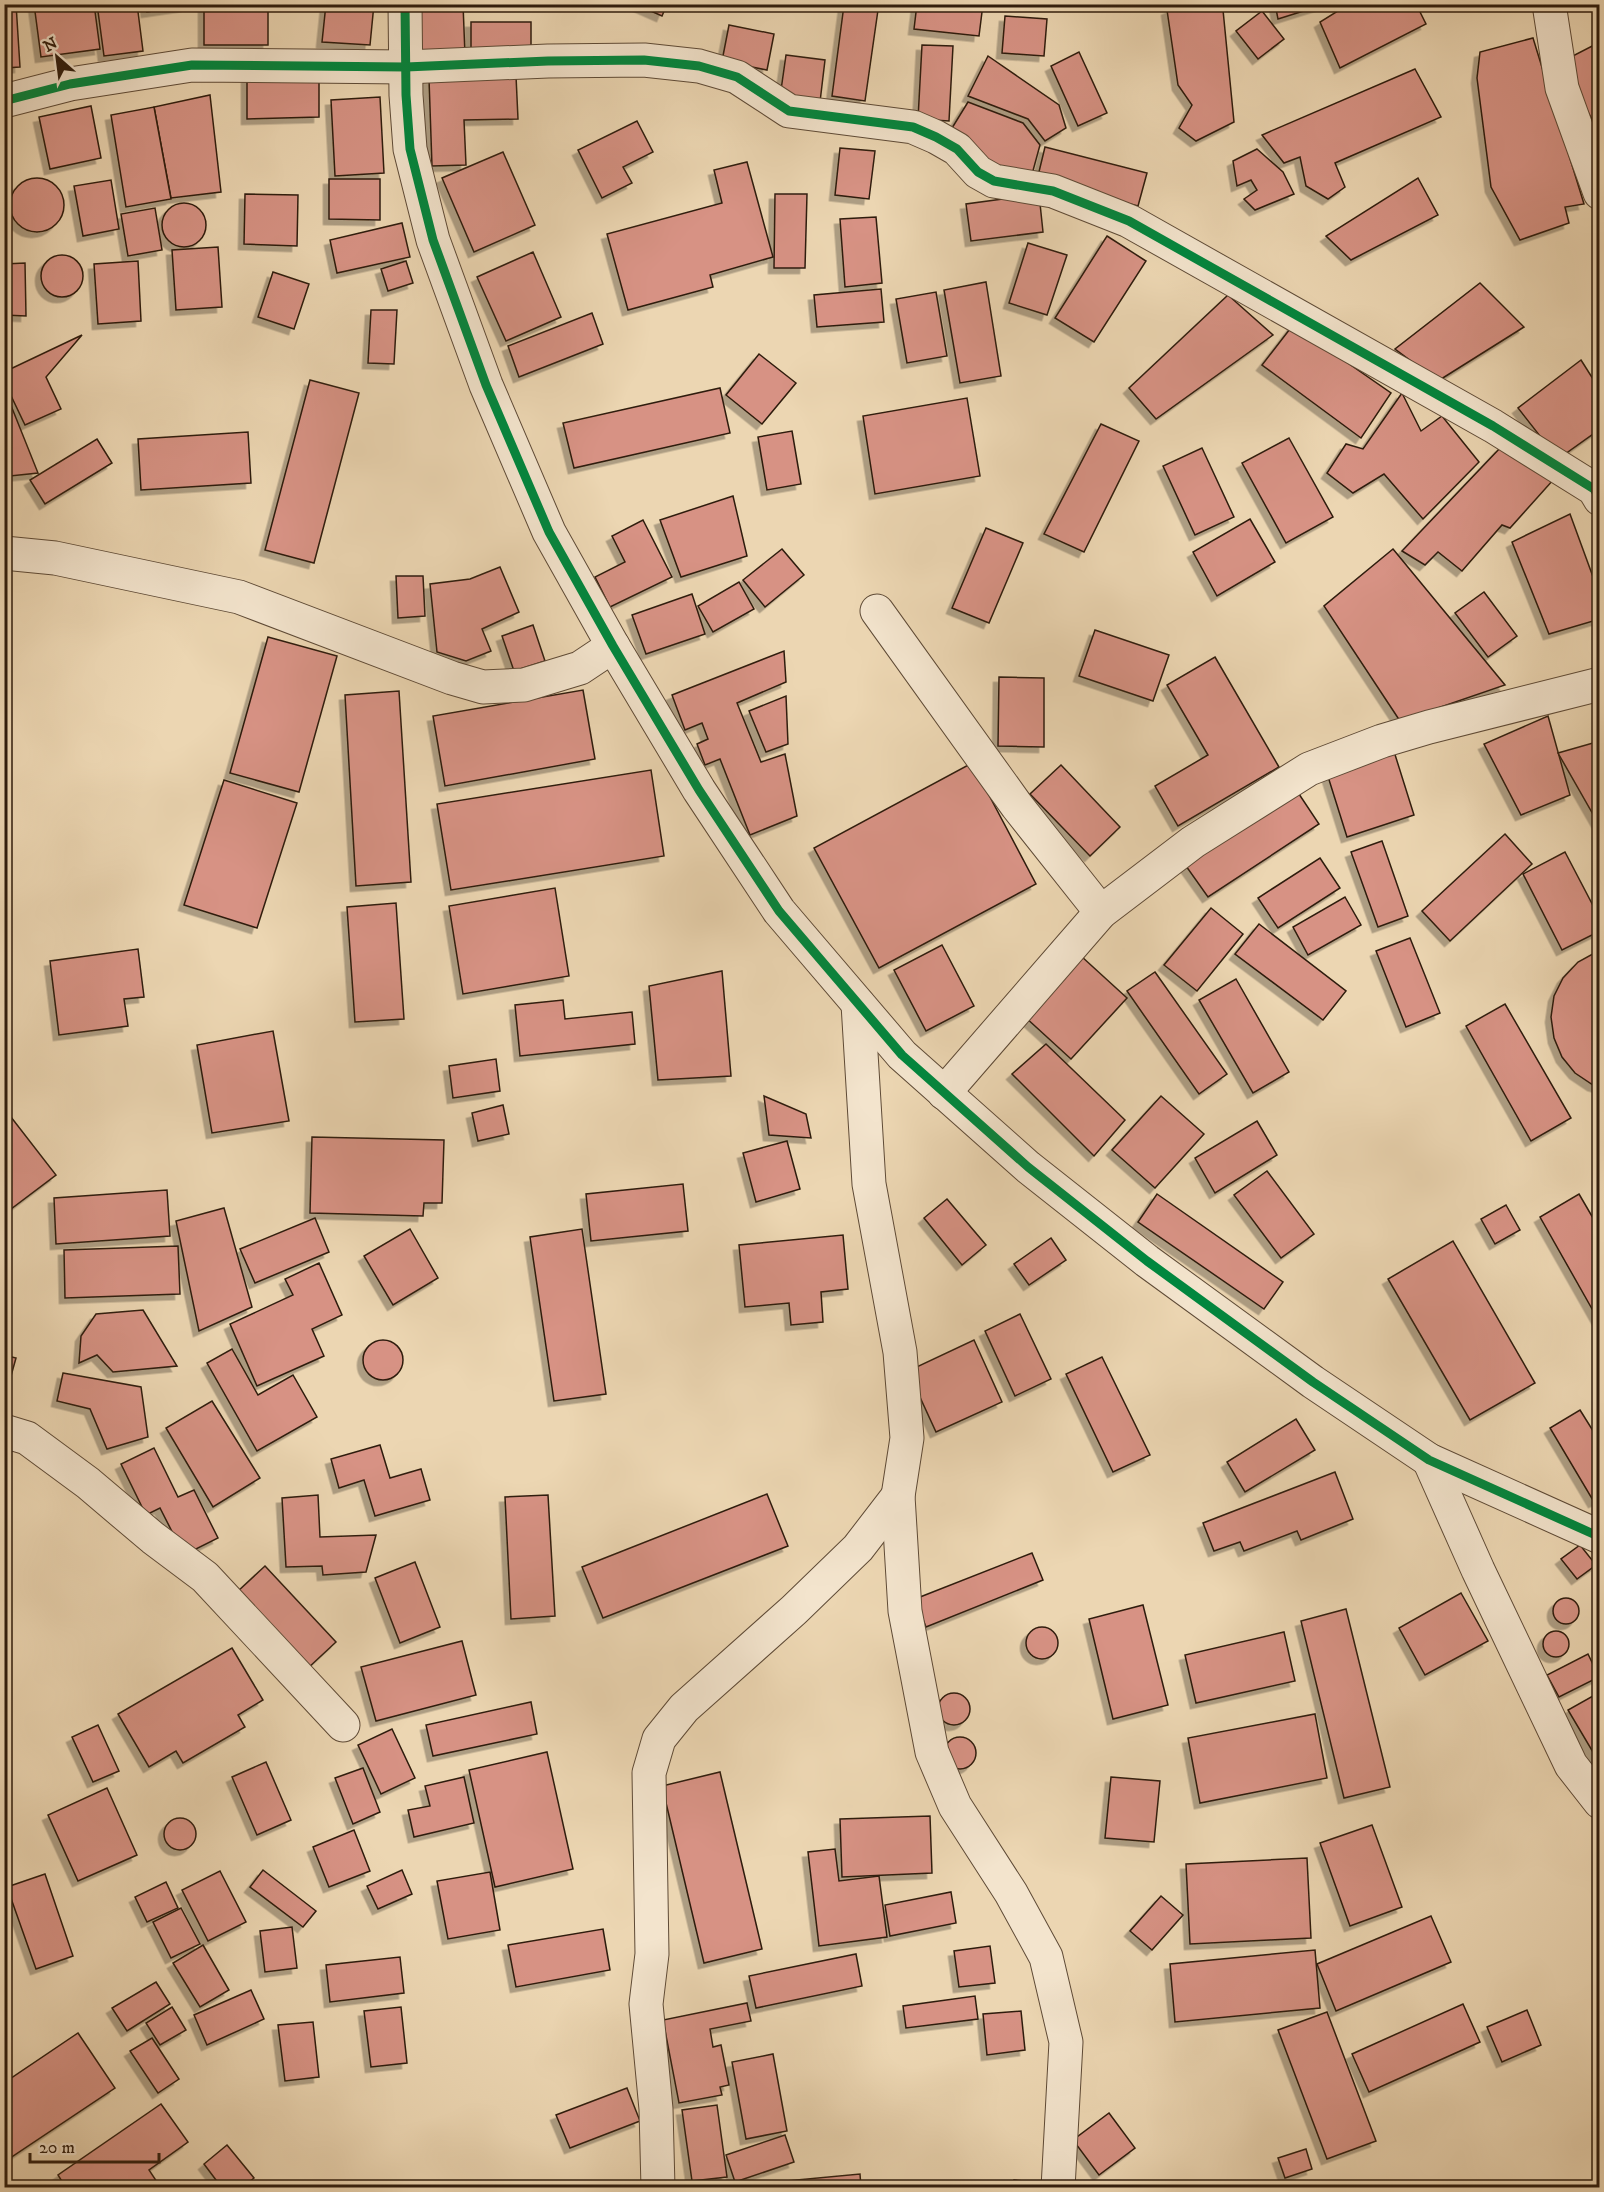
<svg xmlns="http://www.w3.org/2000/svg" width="1604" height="2192" font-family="'IM FELL DW Pica',serif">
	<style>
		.building { fill: #d79284; stroke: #2f1c0d; stroke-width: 1.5; filter: url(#shadow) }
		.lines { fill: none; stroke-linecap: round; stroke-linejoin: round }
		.minor-casing { stroke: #5e4a36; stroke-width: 35 }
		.minor { stroke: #f3e4cd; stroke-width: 33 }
		.cycleway-casing { stroke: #f3e4cd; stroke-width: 13 }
		.cycleway { stroke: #00873e; stroke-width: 9 }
	</style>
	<defs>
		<filter id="shadow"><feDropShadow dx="-5.5" dy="5.5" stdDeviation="0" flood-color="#0004"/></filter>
	</defs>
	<rect width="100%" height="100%" fill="#ecd6b2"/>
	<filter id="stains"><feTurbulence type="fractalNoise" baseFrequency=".00333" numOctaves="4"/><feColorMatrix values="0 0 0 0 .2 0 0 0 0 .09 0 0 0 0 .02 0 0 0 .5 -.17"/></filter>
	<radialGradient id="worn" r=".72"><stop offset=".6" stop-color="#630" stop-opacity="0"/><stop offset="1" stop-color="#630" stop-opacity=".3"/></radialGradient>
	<g class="building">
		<polygon points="4,4 16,4 20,67 4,68"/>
		<polygon points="34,4 94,4 100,49 41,57"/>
		<polygon points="97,4 137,4 143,51 104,56"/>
		<polygon points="146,4 186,4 186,6 147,12"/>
		<rect x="204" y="4" width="64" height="41"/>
		<polygon points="326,4 374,4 370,45 322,42"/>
		<polygon points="420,4 463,4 465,55 422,57"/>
		<polygon points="635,4 667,4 662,16"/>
		<polygon points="917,4 983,4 979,36 914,29"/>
		<polygon points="1181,4 1214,4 1223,10 1234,122 1196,141 1179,128 1192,105 1178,85 1167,10"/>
		<polygon points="1275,4 1326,4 1278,19"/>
		<polygon points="1349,4 1416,4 1426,24 1340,68 1320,22"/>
		<polygon points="844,5 878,10 865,101 832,96"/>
		<polygon points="1262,11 1284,39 1258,59 1236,31"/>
		<polygon points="1005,16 1047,19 1044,56 1002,53"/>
		<rect x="471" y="22" width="60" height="31"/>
		<polygon points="729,25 774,34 767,70 722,61"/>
		<polygon points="1533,38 1584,204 1565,207 1569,223 1520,240 1491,187 1477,78 1480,52"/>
		<polygon points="1600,42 1600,134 1561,62"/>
		<polygon points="922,45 953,46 949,121 918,119"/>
		<polygon points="1079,52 1107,113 1078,126 1051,66"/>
		<polygon points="786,55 825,60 820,102 780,97"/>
		<polygon points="988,56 1059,105 1066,128 1045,141 1028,119 968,96"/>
		<polygon points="1415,69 1441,117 1335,163 1345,187 1328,199 1306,186 1300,157 1284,163 1262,135"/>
		<polygon points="319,72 319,117 247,119 247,74"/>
		<polygon points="516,76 518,119 464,120 466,165 432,166 429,79"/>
		<polygon points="210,95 221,192 171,198 154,107"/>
		<polygon points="380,97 384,173 335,176 331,100"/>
		<polygon points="968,102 1023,123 1040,145 1031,178 981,165 952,128"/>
		<polygon points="91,106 101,158 50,169 39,117"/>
		<polygon points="154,107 171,199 126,207 111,115"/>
		<polygon points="637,121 653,152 623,167 632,183 602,198 578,150"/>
		<polygon points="1045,147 1147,173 1138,206 1037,180"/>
		<polygon points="840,148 875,151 869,199 835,195"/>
		<polygon points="1257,149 1283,172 1294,194 1255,210 1244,199 1257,190 1251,180 1237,186 1233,161"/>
		<polygon points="503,152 535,225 474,252 442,178"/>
		<polygon points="747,162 773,257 710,275 713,287 628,310 607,234 722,203 714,170"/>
		<circle cx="37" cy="205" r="27"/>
		<polygon points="1418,178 1438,215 1351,260 1326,236"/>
		<polygon points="329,179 380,179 380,220 329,219"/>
		<polygon points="111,180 119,229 83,236 74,186"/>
		<polygon points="245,194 298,195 297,246 244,244"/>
		<polygon points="775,194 807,194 805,268 774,268"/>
		<polygon points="1039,194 1043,232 971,241 966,204"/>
		<circle cx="184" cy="225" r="22"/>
		<polygon points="155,208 162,250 128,256 121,214"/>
		<polygon points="876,217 882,283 845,287 840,219"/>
		<polygon points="402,223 410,257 337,273 330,240"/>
		<polygon points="1107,236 1146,261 1094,342 1055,318"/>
		<polygon points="1028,243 1067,255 1047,315 1009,303"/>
		<polygon points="218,247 222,307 176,310 172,250"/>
		<polygon points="533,252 561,317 506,341 477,277"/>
		<circle cx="62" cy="276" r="21"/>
		<polygon points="138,261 141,321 98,324 94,264"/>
		<polygon points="406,261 413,283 388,291 381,269"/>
		<polygon points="25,263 26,316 4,315 4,264"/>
		<polygon points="273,272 309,284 294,329 258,317"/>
		<polygon points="986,282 1001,376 960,383 944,290"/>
		<polygon points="1480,283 1524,327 1438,381 1395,349"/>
		<polygon points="881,289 884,322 817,327 814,295"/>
		<polygon points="936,292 947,356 907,363 896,299"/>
		<polygon points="1228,295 1273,335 1156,419 1129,388"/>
		<polygon points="371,310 397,310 394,364 368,363"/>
		<polygon points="592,313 603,344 519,377 508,346"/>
		<polygon points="1293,325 1391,393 1361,438 1262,365"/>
		<polygon points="82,335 46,377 61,409 25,425 4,381 4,372"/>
		<polygon points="759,354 796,383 762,424 726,395"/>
		<polygon points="1581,360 1600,390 1600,429 1558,459 1518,408"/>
		<polygon points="310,380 359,393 314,563 265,550"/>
		<polygon points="4,388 38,473 10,476 4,455"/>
		<polygon points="720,388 730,433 574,468 563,423"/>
		<polygon points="1402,393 1421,431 1442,416 1479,462 1423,519 1384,474 1353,493 1327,473 1346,444 1363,449"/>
		<polygon points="967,398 980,476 875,494 863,416"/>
		<polygon points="1101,424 1139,441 1084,552 1044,534"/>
		<polygon points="792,431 801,484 767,490 758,437"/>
		<polygon points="248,432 251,483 141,490 138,439"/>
		<polygon points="1289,438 1333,517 1286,543 1242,463"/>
		<polygon points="97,439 112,463 45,504 30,480"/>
		<polygon points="1501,447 1554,479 1510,528 1502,525 1462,571 1438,552 1425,565 1402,551"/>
		<polygon points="1202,448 1234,517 1195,535 1163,466"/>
		<polygon points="733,496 747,556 681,577 660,520"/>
		<polygon points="1570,514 1600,596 1600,619 1549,634 1512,542"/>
		<polygon points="1250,519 1275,562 1217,596 1193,552"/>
		<polygon points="643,520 672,577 610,607 595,577 625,562 612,536"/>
		<polygon points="986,528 1023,543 989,623 952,608"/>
		<polygon points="782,549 804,575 765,607 743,580"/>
		<polygon points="1393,549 1505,685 1400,721 1324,606"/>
		<polygon points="500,567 519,612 482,629 491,651 466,661 437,652 430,584 470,579"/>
		<polygon points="396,576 423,576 425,616 398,618"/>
		<polygon points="739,582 754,609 713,632 698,606"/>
		<polygon points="1484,592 1517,636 1488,657 1455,613"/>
		<polygon points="692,594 705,634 646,654 632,615"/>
		<polygon points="533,625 545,661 514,671 502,636"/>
		<polygon points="1095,630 1169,655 1153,701 1079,676"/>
		<polygon points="268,637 337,656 299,792 230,773"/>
		<polygon points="784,651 786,682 737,703 761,762 785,754 797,816 750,835 720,759 705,765 697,744 708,739 702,723 685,730 672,695"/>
		<polygon points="1215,657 1279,767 1178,826 1155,786 1208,755 1167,685"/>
		<polygon points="999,677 1044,678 1044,747 998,746"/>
		<polygon points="583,690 595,759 445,786 433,716"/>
		<polygon points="399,691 411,882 356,886 345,695"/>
		<polygon points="786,696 788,744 766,752 749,711"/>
		<polygon points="1548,716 1570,795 1521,815 1484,744"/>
		<polygon points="1600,741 1600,823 1598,823 1558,753"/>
		<polygon points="1392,745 1414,815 1347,837 1325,767"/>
		<polygon points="972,763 1036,884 879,968 814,848"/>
		<polygon points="1061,765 1120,827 1090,856 1030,794"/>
		<polygon points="651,770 664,856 451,890 437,804"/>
		<polygon points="224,780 297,803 257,928 184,905"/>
		<polygon points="1293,785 1319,824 1208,897 1181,859"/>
		<polygon points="1505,834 1532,864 1450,941 1422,911"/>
		<polygon points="1382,841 1408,916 1378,927 1351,852"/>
		<polygon points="1565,852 1600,919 1600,931 1562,950 1523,874"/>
		<polygon points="1320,858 1340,888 1278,928 1258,898"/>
		<polygon points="555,888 569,976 463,994 449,906"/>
		<polygon points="1345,897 1361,925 1308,955 1293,927"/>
		<polygon points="396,903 404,1019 355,1022 347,907"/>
		<polygon points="1211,908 1243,934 1197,991 1164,965"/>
		<polygon points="1259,924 1346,991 1323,1020 1235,954"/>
		<polygon points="1410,938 1440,1013 1406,1027 1376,951"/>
		<polygon points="942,945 974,1006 926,1031 894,970"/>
		<polygon points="138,949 144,997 124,999 128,1026 59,1035 50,961"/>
		<polygon points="1600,950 1600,1087 1593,1085 1575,1073 1562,1057 1554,1038 1551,1017 1554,996 1563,978 1578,962"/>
		<polygon points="1081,956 1127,998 1071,1059 1024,1016"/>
		<polygon points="722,971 731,1076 658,1080 649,986"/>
		<polygon points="1155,972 1227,1074 1199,1094 1127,991"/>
		<polygon points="1236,979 1289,1072 1253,1093 1199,1000"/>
		<polygon points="563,1000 565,1019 632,1012 635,1044 520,1056 515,1005"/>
		<polygon points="1505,1004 1571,1118 1531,1141 1466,1026"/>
		<polygon points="273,1031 289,1121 212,1133 197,1045"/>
		<polygon points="1046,1044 1125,1120 1094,1156 1012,1074"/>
		<polygon points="496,1059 500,1091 453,1098 449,1066"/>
		<polygon points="764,1096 806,1114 811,1138 769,1135"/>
		<polygon points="1161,1096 1204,1134 1155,1188 1112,1150"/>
		<polygon points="503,1105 509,1134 478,1141 472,1113"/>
		<polygon points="4,1108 56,1175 11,1209 4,1200"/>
		<polygon points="1257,1121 1277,1155 1215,1193 1195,1158"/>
		<polygon points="312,1137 444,1140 442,1203 424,1203 423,1216 310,1213"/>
		<polygon points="787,1141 800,1189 756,1202 743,1153"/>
		<polygon points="1267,1171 1314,1234 1281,1258 1234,1195"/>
		<polygon points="683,1184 688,1231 591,1241 586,1194"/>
		<polygon points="167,1190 170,1236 56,1244 54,1198"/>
		<polygon points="1157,1194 1283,1282 1264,1309 1138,1222"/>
		<polygon points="1579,1194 1600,1230 1600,1323 1540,1217"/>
		<polygon points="947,1199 986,1245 962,1265 924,1218"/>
		<polygon points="1506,1205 1520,1230 1495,1244 1481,1219"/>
		<polygon points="224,1208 252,1307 199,1331 176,1221"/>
		<polygon points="315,1218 329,1252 255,1283 240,1249"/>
		<polygon points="410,1229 438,1278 393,1305 364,1256"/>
		<polygon points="582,1229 606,1394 554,1401 530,1237"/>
		<polygon points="843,1235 848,1289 821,1292 823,1322 791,1325 789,1303 745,1307 739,1245"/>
		<polygon points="1051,1238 1066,1260 1029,1285 1014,1264"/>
		<polygon points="1453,1241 1535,1383 1470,1420 1388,1279"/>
		<polygon points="178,1246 180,1294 65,1298 64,1250"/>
		<polygon points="319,1263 342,1315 312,1329 324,1356 257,1386 230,1324 293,1295 285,1279"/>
		<polygon points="143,1310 177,1366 113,1372 97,1355 79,1363 81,1336 96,1314"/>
		<polygon points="1020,1314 1051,1379 1015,1396 985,1331"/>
		<polygon points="974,1340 1002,1402 936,1432 908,1371"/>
		<circle cx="383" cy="1360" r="20"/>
		<polygon points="232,1349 258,1395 293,1375 317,1417 257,1451 207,1363"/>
		<polygon points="4,1355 16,1358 4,1401"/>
		<polygon points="1102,1357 1150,1455 1113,1472 1066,1374"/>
		<polygon points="63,1373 141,1387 148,1437 107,1449 90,1409 57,1401"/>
		<polygon points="212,1401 260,1478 213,1507 166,1428"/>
		<polygon points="1580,1410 1600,1442 1600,1499 1594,1502 1550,1428"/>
		<polygon points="1296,1419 1315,1450 1245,1492 1227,1462"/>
		<polygon points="380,1445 390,1478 421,1469 430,1500 375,1516 364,1480 339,1488 331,1459"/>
		<polygon points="154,1448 178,1497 194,1490 218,1538 184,1555 160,1508 146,1515 121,1464"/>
		<polygon points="1335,1472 1353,1519 1301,1540 1297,1531 1244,1551 1240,1542 1214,1551 1203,1523"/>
		<polygon points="767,1494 788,1546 603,1618 582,1567"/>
		<polygon points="318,1495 320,1537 376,1535 366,1572 323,1575 322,1566 286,1567 282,1498"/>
		<polygon points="548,1495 555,1616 511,1619 505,1497"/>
		<polygon points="1580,1545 1596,1565 1577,1579 1561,1559"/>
		<polygon points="1032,1553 1043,1580 926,1627 915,1599"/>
		<polygon points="415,1562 440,1627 400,1643 375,1578"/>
		<polygon points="265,1566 336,1642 307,1669 236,1593"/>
		<polygon points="1461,1593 1488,1641 1425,1675 1399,1628"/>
		<circle cx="1566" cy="1611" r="13"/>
		<polygon points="1143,1605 1168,1705 1113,1719 1089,1619"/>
		<polygon points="1346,1609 1390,1787 1344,1798 1301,1621"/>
		<circle cx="1042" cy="1643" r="16"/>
		<circle cx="1556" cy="1644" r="13"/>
		<polygon points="1284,1632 1295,1681 1196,1703 1185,1655"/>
		<polygon points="462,1641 476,1695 376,1721 361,1667"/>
		<polygon points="232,1648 263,1700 238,1715 245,1727 183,1763 176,1751 149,1767 118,1714"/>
		<polygon points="1588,1654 1599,1677 1559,1697 1547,1675"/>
		<polygon points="1600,1692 1600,1764 1568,1710"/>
		<circle cx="954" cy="1709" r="16"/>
		<polygon points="531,1702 537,1734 433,1756 426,1725"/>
		<polygon points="1315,1714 1327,1778 1200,1803 1188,1738"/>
		<polygon points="98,1725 119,1771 93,1782 72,1737"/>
		<polygon points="392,1729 415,1778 381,1794 358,1745"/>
		<circle cx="960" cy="1753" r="16"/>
		<polygon points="547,1752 573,1869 495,1887 469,1770"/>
		<polygon points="266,1762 291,1820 257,1835 232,1777"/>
		<polygon points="363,1768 380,1812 353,1824 335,1778"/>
		<polygon points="720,1772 762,1949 704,1963 662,1786"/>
		<polygon points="464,1777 474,1823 414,1837 408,1810 430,1806 425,1786"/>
		<polygon points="1111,1777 1160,1781 1154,1842 1105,1838"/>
		<polygon points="107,1788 137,1855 78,1881 48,1815"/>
		<polygon points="930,1816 932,1873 842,1877 840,1819"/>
		<circle cx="180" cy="1834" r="16"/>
		<polygon points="1372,1825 1402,1907 1350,1926 1320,1843"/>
		<polygon points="354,1830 370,1871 329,1887 313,1847"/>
		<polygon points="835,1849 839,1881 879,1876 887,1937 819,1946 808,1852"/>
		<polygon points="1307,1858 1311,1938 1190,1944 1186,1864"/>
		<polygon points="263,1870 316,1911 303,1927 250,1887"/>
		<polygon points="402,1870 412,1894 378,1909 367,1886"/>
		<polygon points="220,1871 246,1922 208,1941 182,1890"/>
		<polygon points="490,1872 500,1930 448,1939 437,1881"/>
		<polygon points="45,1874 73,1956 36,1969 7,1887"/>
		<polygon points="166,1882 178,1908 147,1922 135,1897"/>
		<polygon points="951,1892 956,1923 890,1936 885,1905"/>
		<polygon points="1161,1896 1183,1915 1152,1950 1130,1931"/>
		<polygon points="181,1908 200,1944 171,1958 153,1922"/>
		<polygon points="1431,1916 1451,1962 1336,2011 1317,1964"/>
		<polygon points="292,1927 297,1968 265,1972 260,1931"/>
		<polygon points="603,1929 610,1970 516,1987 508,1945"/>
		<polygon points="203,1945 229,1990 200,2007 173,1963"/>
		<polygon points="990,1946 995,1983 959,1987 954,1951"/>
		<polygon points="1315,1950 1320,2008 1175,2022 1170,1964"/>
		<polygon points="856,1954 862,1986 756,2008 749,1976"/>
		<polygon points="400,1957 404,1993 330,2002 326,1965"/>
		<polygon points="156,1982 170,2004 127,2031 112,2008"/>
		<polygon points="251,1990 264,2019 207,2045 194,2015"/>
		<polygon points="975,1996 978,2019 906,2028 903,2006"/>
		<polygon points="747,2003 751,2021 710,2029 713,2047 721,2045 729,2085 720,2087 722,2095 679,2103 663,2020"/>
		<polygon points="1463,2004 1480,2042 1369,2092 1352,2054"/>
		<polygon points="172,2007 186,2030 160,2045 146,2023"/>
		<polygon points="401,2007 407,2063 371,2067 364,2011"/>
		<polygon points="1527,2010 1541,2045 1502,2062 1487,2027"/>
		<polygon points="1021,2011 1025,2050 987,2055 983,2014"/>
		<polygon points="1327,2012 1376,2141 1327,2159 1278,2030"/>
		<polygon points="313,2022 319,2077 285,2081 278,2025"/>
		<polygon points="78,2033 115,2088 4,2162 4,2083"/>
		<polygon points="152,2038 179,2079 158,2093 130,2051"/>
		<polygon points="773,2054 787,2131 746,2139 732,2062"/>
		<polygon points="627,2088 640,2121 570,2148 556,2115"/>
		<polygon points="161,2104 188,2142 149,2170 161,2188 130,2188 128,2184 123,2188 66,2188 58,2175"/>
		<polygon points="717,2105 727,2177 692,2181 682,2110"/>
		<polygon points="1109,2113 1135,2148 1099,2175 1073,2140"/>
		<polygon points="785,2135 794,2162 735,2182 726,2155"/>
		<polygon points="227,2145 254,2178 242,2188 222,2188 204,2164"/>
		<polygon points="1306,2149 1312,2169 1285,2178 1278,2158"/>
		<polygon points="860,2174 861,2188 712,2188"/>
		<polygon points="1014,2180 1044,2183 1044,2188 1014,2188"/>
	</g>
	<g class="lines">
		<defs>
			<g id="minor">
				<polyline points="405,4 406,95 410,149 433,240 486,385 549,532 613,646 699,790 779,911 902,1055 1028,1167 1147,1261 1313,1382 1429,1460 1600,1537"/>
				<polyline points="1549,4 1562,88 1600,193"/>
				<polyline points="4,101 70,84 192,65 406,67 548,61 644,60 699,66 737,77 789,111 913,127 936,137 957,149 978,172 994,181 1053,191 1129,221 1493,426 1594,489 1600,499"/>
				<polyline points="4,553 55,558 239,597 452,678 483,687 524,685 580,668 613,646"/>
				<polyline points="877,611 1017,806 1101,912"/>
				<polyline points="858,1004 869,1184 900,1352 907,1438 898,1496 905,1611 932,1752 955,1806 1011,1893 1046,1957 1066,2042 1058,2188"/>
				<polyline points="944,1093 1101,912 1193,842 1309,769 1382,741 1429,727 1600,684"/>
				<polyline points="4,1431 27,1438 88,1483 153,1538 205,1577 343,1725"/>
				<polyline points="1429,1460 1478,1570 1571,1765 1600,1802"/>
				<polyline points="658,2188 656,2109 646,2004 652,1954 649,1773 659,1739 684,1708 794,1610 858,1548 898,1496"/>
			</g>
		</defs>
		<use href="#minor" class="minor-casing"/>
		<use href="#minor" class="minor"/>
		<defs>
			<g id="cycleway">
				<polyline points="405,4 406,95 410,149 433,240 486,385 549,532 613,646 699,790 779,911 902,1055 1028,1167 1147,1261 1313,1382 1429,1460 1600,1537"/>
				<polyline points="4,101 70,84 192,65 406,67 548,61 644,60 699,66 737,77 789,111 913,127 936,137 957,149 978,172 994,181 1053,191 1129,221 1493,426 1594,489 1600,499"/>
			</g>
		</defs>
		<use href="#cycleway" class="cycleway-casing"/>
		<use href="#cycleway" class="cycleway"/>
	</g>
	<rect width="1604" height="2192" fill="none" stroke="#ecd6b2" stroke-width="24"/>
	<rect x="6" y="6" width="1592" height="2180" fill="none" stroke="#2f1c0d" stroke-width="3"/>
	<rect x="12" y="12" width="1580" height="2168" fill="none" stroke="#2f1c0d" stroke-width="1.5"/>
	<g transform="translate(57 57) rotate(332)" stroke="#f3e4cd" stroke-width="4.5" paint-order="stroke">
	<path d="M0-4.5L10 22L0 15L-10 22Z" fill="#2f1c0d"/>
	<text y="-9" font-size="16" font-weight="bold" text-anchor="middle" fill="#2f1c0d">N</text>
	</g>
	<path d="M30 2153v9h129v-9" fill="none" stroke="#2f1c0d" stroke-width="3"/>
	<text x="39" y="2153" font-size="18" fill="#2f1c0d" stroke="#f3e4cd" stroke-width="4.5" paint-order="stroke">20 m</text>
	<rect width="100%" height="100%" filter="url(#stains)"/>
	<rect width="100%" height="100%" fill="url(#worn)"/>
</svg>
